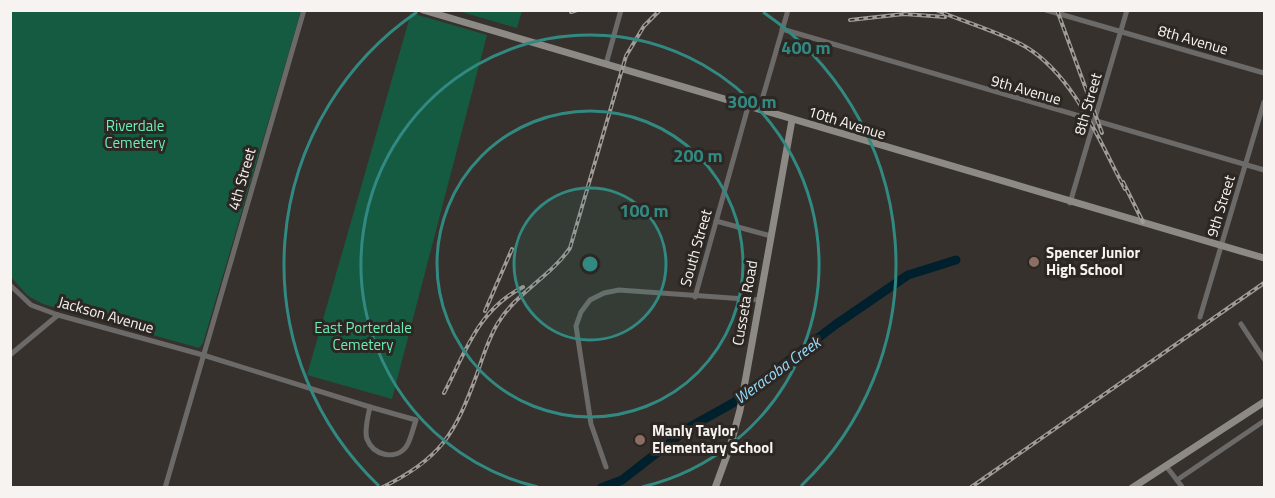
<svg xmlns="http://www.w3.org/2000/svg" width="1275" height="498" viewBox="0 0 1275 498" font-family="'Titillium Web',sans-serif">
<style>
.green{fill:#155b41}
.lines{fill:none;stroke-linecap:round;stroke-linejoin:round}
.river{stroke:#01202e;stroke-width:9}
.street{stroke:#6c6a68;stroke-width:5}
.secondary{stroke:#8d8985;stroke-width:7}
.rail-casing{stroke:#9f9b97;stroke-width:4}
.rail{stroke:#2c2723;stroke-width:1.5;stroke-dasharray:4.5;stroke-linecap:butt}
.ring{fill:none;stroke:#328982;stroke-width:3}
.education-dot{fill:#8d6e63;stroke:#2c2723;stroke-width:2}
.labels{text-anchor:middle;stroke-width:6;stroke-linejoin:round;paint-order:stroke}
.street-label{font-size:15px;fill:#f6f3f0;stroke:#2c2723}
.park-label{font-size:15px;fill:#6ceeb7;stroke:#2c2723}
.poi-label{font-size:15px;font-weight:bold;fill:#f6f3f0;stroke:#2c2723;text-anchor:start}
.water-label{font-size:16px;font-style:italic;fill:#96dcfe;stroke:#2c2723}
.centre{fill:#328982;stroke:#2c2723;stroke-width:3}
.ring-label{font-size:18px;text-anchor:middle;font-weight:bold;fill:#328982;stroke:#2c2723;stroke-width:6;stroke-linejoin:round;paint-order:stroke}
</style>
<rect width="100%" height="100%" fill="#36312c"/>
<g class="green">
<path d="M11,10L301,11L203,343L199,348L43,304L28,296L11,277Z"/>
<path d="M458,11H522L517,28Z"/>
<path d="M411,13L487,35L392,399L307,375Z"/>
</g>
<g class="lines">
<path class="river" d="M601,488L622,480L690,427L733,403L835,325L908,275L956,260"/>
<g class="street">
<path d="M1046,10L1264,73"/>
<path d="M782,29L1264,170"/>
<path d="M606,64L621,10"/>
<path d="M759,110L788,10"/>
<path d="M1070,203L1127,10"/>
<path d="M716,221L771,236"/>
<path d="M10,285L31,305L58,315L203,355L370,407"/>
<path d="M695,297L748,107"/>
<path d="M1200,317L1264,102"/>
<path d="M1241,324L1264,359"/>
<path d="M10,355L58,315"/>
<path d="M370,407L416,420C413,428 411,440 406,447C395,461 373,455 367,439C364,431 368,416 370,407Z"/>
<path d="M1166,466L1183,488"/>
<path d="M606,467L591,424L576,326L581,312L590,300L604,293L619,290L759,300"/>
<path d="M1177,480L1264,421"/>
<path d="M165,488L304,10"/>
</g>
<g class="secondary">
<path d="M423,10L1264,258"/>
<path d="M715,488L730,447L740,410L792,120"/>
<path d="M1132,488L1264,402"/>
</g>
<g class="rail-casing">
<g id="rail">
<path d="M936,10C964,22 1000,32 1026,47C1075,77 1099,141 1125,189"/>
<path d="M1057,10L1102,133"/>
<path d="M571,12L577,10"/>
<path d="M850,20L904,14L945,17"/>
<path d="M1123,182L1143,222"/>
<path d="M485,311L512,249"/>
<path d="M444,393C466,351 478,310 523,287"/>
<path d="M381,488C441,459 455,434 477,374C483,357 488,339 498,323C517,292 550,277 570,248L626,56L644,26L660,10"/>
<path d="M970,488L1264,283"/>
</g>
</g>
<use href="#rail" class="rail"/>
</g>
<circle cx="590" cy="264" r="76" fill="#328982" fill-opacity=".12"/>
<g class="ring">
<circle cx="590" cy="264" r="76"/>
<circle cx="590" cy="264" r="153"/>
<path d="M538 487A229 229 0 1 1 642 487"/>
<path d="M379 486A306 306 0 0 1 417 12M763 12A306 306 0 0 1 801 486"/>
</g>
<g class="education-dot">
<circle cx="1034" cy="262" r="6"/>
<circle cx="640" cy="440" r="6"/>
</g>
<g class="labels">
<g class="street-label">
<text transform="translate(1193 40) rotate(16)" y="5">8th Avenue</text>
<text transform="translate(1026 90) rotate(16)" y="5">9th Avenue</text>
<text transform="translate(1088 104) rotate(-74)" y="5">8th Street</text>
<text transform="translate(847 123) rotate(17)" y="5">10th Avenue</text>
<text transform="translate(242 179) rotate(-74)" y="5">4th Street</text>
<text transform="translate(1221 206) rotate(-73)" y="5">9th Street</text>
<text transform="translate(696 248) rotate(-74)" y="5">South Street</text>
<text transform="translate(745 303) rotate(-80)" y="5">Cusseta Road</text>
<text transform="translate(106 315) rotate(16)" y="5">Jackson Avenue</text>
</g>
<g class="park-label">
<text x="135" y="131">Riverdale<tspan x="135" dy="17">Cemetery</tspan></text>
<text x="363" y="333">East Porterdale<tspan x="363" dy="17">Cemetery</tspan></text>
</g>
<g class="poi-label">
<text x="1046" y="258">Spencer Junior<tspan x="1046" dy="17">High School</tspan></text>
<text x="652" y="436">Manly Taylor<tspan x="652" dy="17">Elementary School</tspan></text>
</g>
<g class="water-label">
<text transform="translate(777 370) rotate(-36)" y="6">Weracoba Creek</text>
</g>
</g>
<circle cx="590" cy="264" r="9" class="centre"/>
<g class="ring-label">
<text x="806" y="54">400 m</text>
<text x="752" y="108">300 m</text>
<text x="698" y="162">200 m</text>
<text x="644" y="217">100 m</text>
</g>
<rect width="1275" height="498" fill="none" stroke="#f6f3f0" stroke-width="24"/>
</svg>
